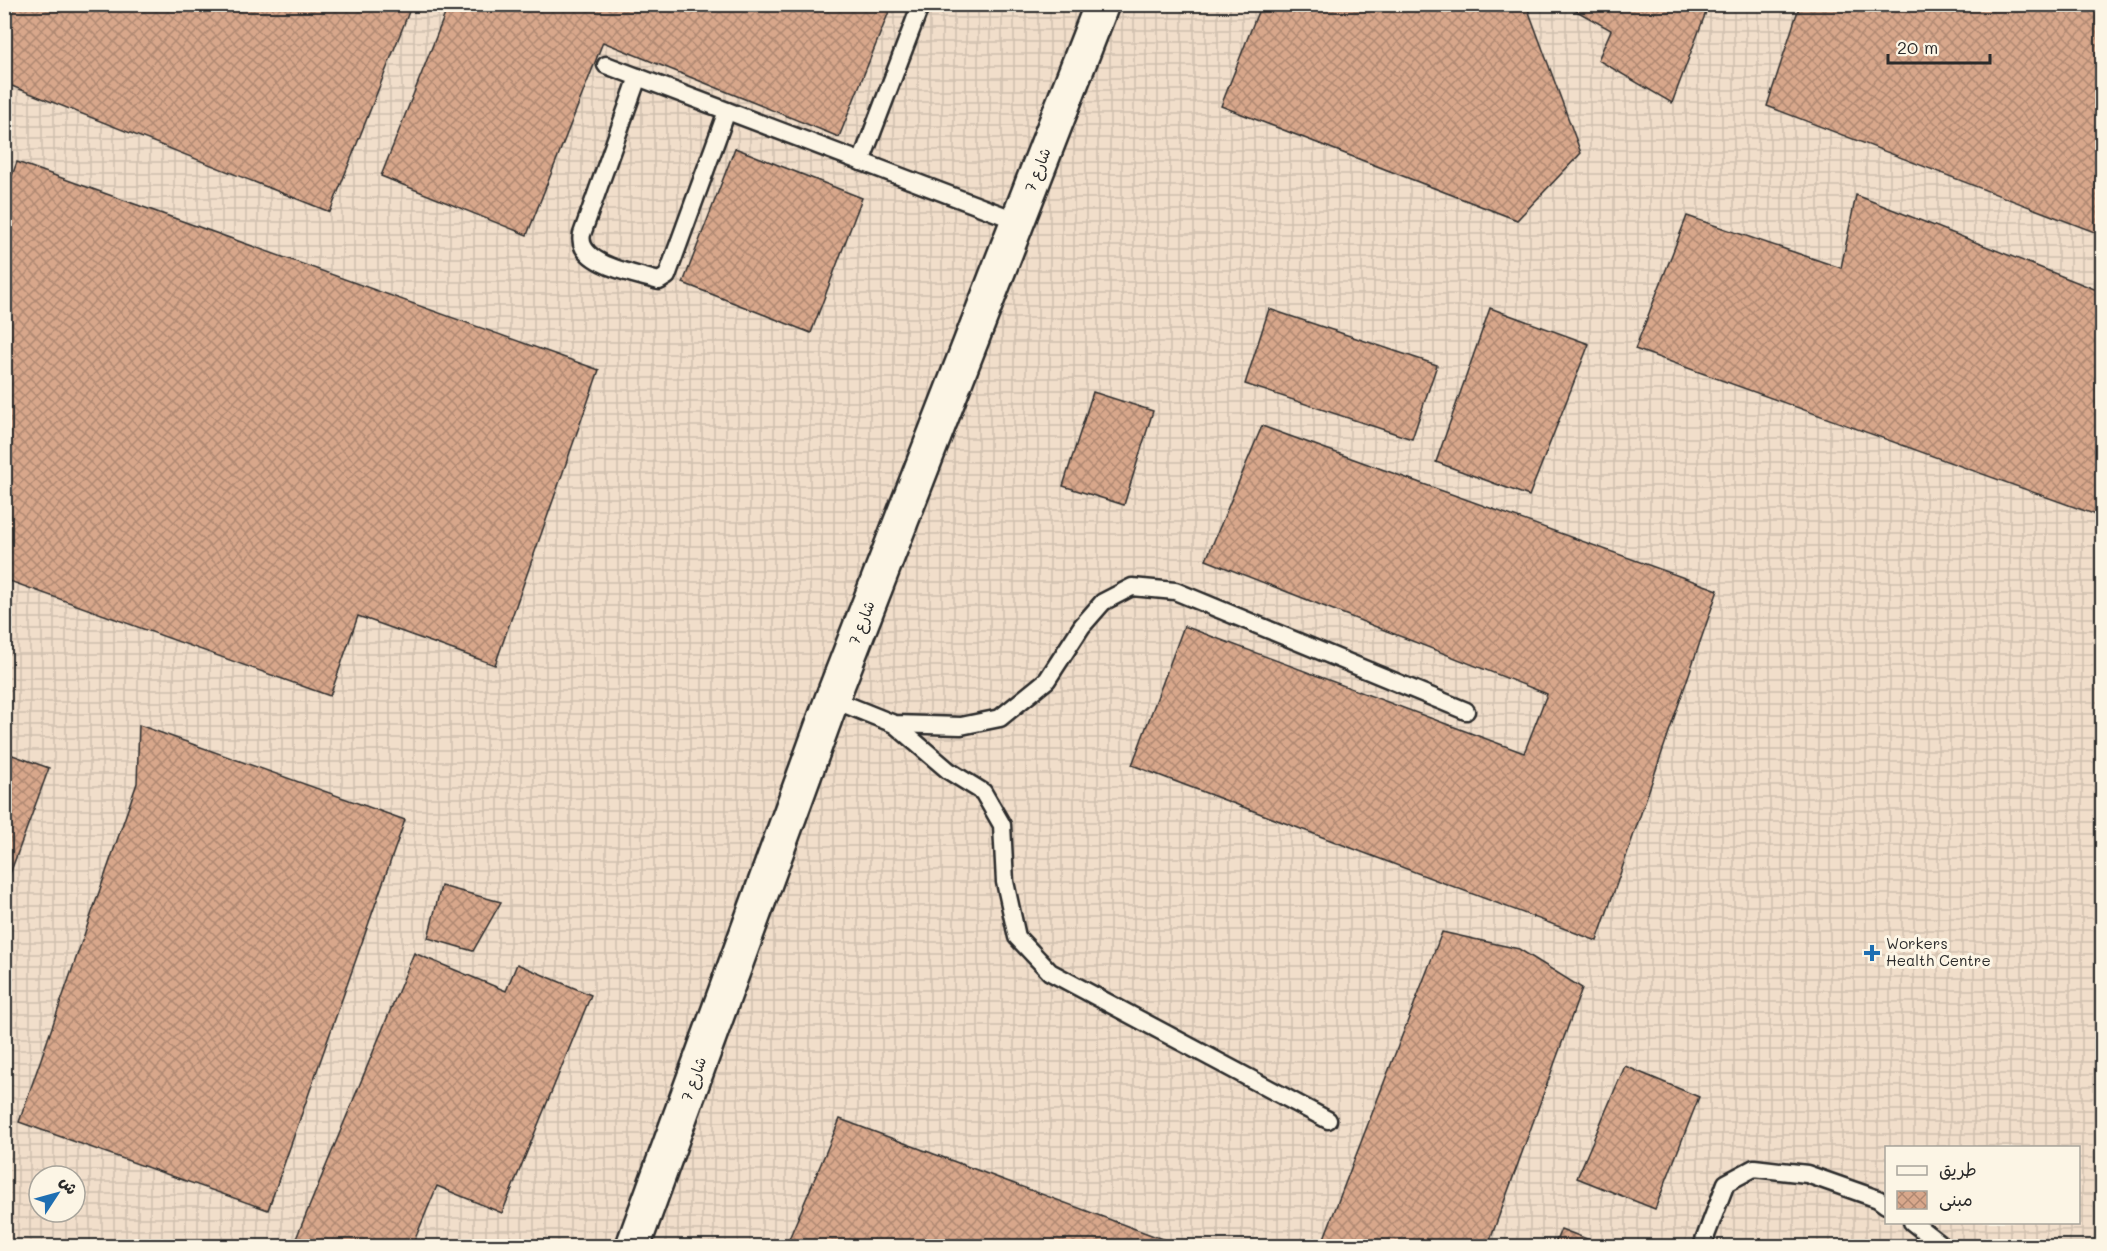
<svg xmlns="http://www.w3.org/2000/svg" width="2107" height="1251" viewBox="0 0 2107 1251" font-family="Mali,'Playpen Sans Arabic',sans-serif">
<style>
.industrial{fill:url(#industrial-grid);fill-rule:evenodd}
.building{fill:url(#building-cross-hatch);stroke:#2b2b2b;stroke-width:1.5}
.lines{fill:none;stroke-linecap:round;stroke-linejoin:round}
.lane-casing{stroke:#2b2b2b;stroke-width:21}
.street-casing{stroke:#2b2b2b;stroke-width:38}
.lane{stroke:#fcf5e5;stroke-width:16}
.street{stroke:#fcf5e5;stroke-width:33}
.poi-dot{fill:#1f6fb2;stroke:#fcf5e5;stroke-width:2}
.labels{text-anchor:middle;stroke-width:6;stroke-linejoin:round;paint-order:stroke}
.street-label{font-size:15px;fill:#2b2b2b;stroke:#fcf5e5}
.poi-label{font-size:15px;fill:#2b2b2b;stroke:#fcf5e5;text-anchor:start}
</style>
<defs>
<pattern id="industrial-grid" width="8" height="8" patternUnits="userSpaceOnUse" patternTransform="scale(1.5)"><rect width="8" height="8" fill="#f1deca"/><path d="M0 4h8M4 0v8" fill="none" stroke="#cfbfae"/></pattern>
<pattern id="building-cross-hatch" width="8" height="8" patternUnits="userSpaceOnUse" patternTransform="scale(1.5)"><rect width="8" height="8" fill="#d8a78b"/><path d="M0 0l8 8M0 8l8-8" fill="none" stroke="#af8872"/></pattern>
</defs>
<rect width="100%" height="100%" fill="#fcf5e5"/>
<filter id="ink" filterUnits="userSpaceOnUse"><feTurbulence type="fractalNoise" baseFrequency=".0167" numOctaves="2"/><feDisplacementMap in="SourceGraphic" scale="12" xChannelSelector="R" yChannelSelector="G"/><feConvolveMatrix kernelMatrix="1 2 1 2 8 2 1 2 1" color-interpolation-filters="sRGB"/></filter>
<g filter="url(#ink)">
<path class="industrial" d="M5,5H2102V1246H5ZM1886,1148H2078V1222H1886ZM39,1176H75V1212H39Z"/>
<g class="building">
<path d="M4,4H412L330,212L4,83Z"/>
<path d="M449,4H892L839,137L603,42L527,235L381,176Z"/>
<path d="M1261,4H1526L1581,153L1517,220L1221,106Z"/>
<path d="M1564,4H1709L1672,103L1598,60L1611,30Z"/>
<path d="M1800,4H2102V235L1767,106Z"/>
<path d="M735,148L862,198L811,333L683,283Z"/>
<path d="M17,162L599,370L495,665L358,616L330,696L4,579V197Z"/>
<path d="M1856,195L2102,292V517L1635,349L1687,216L1841,268Z"/>
<path d="M1490,308L1589,344L1529,496L1436,462Z"/>
<path d="M1269,309L1437,365L1412,439L1245,384Z"/>
<path d="M1093,392L1153,411L1124,505L1063,486Z"/>
<path d="M1262,426L1718,590L1597,941L1132,765L1184,626L1524,753L1547,694L1206,560Z"/>
<path d="M139,725L405,820L268,1210L19,1122L137,783Z"/>
<path d="M4,752L49,768L4,890Z"/>
<path d="M441,886L501,902L473,951L428,938Z"/>
<path d="M1442,932L1519,949L1582,988L1488,1246H1321Z"/>
<path d="M414,953L506,991L517,964L591,995L502,1213L437,1186L412,1246H293Z"/>
<path d="M1625,1066L1699,1097L1655,1209L1577,1178Z"/>
<path d="M840,1119L1181,1246H786Z"/>
<path d="M1561,1229L1605,1246H1554Z"/>
</g>
<g class="lines">
<g class="lane-casing">
<g id="lane">
<path d="M606,65L1018,221"/>
<path d="M638,77L582,234C575,264 636,274 659,281L667,276L727,111"/>
<path d="M861,162L921,4"/>
<path d="M832,699L894,724L961,726L1000,718L1047,680L1082,626L1103,602L1132,587L1175,591L1466,711"/>
<path d="M894,724L949,771L983,792L1002,825L1005,882L1017,937L1050,972L1328,1120"/>
<path d="M1912,1222L1943,1246"/>
<path d="M1702,1246L1726,1183L1754,1168L1807,1174L1878,1199L1886,1205"/>
</g>
</g>
<g class="street-casing">
<path id="street" d="M633,1246L832,699L1102,4"/>
</g>
<use href="#lane" class="lane"/>
<use href="#street" class="street"/>
</g>
</g>
<path class="poi-dot" d="M1869 944h6v6h6v6h-6v6h-6v-6h-6v-6h6z"/>
<g class="labels">
<g class="street-label">
<text transform="translate(1038 170) rotate(-69)" y="5">شارع 7</text>
<text transform="translate(862 623) rotate(-69)" y="5">شارع 7</text>
<text transform="translate(694 1079) rotate(-70)" y="5">شارع 7</text>
</g>
<g class="poi-label">
<text x="1886" y="949">Workers<tspan x="1886" dy="17">Health Centre</tspan></text>
</g>
</g>
<rect width="2107" height="1251" fill="none" stroke="#fcf5e5" stroke-width="24"/>
<rect x="12" y="12" width="2083" height="1227" fill="none" stroke="#2b2b2b" stroke-width="2" filter="url(#ink)"/>
<rect x="1885" y="1146" width="195" height="78" fill="#fcf5e5" stroke="#a8a49b" stroke-width="1.5"/>
<rect x="1897" y="1166" width="30" height="9" fill="#fcf5e5" stroke="#a8a49b" stroke-width="1.5"/>
<text x="1939" y="1176" font-size="18" fill="#2b2b2b">طريق</text>
<rect x="1897" y="1191" width="30" height="18" fill="url(#building-cross-hatch)" stroke="#a8a49b" stroke-width="1.5"/>
<text x="1939" y="1206" font-size="18" fill="#2b2b2b">مبنى</text>
<g transform="translate(57 1194) rotate(54)"><circle r="28" fill="#fcf5e5" stroke="#a8a49b" stroke-width="1.5"/>
<path d="M0-4.5L10 22L0 15L-10 22Z" fill="#1f6fb2"/>
<text y="-9" font-size="16" font-weight="bold" text-anchor="middle" fill="#2b2b2b">ش</text>
</g>
<path d="M1888 54v9h102v-9" fill="none" stroke="#2b2b2b" stroke-width="3"/>
<text x="1897" y="54" font-size="18" fill="#2b2b2b" stroke="#fcf5e5" stroke-width="4.5" paint-order="stroke">20 m</text>
</svg>
